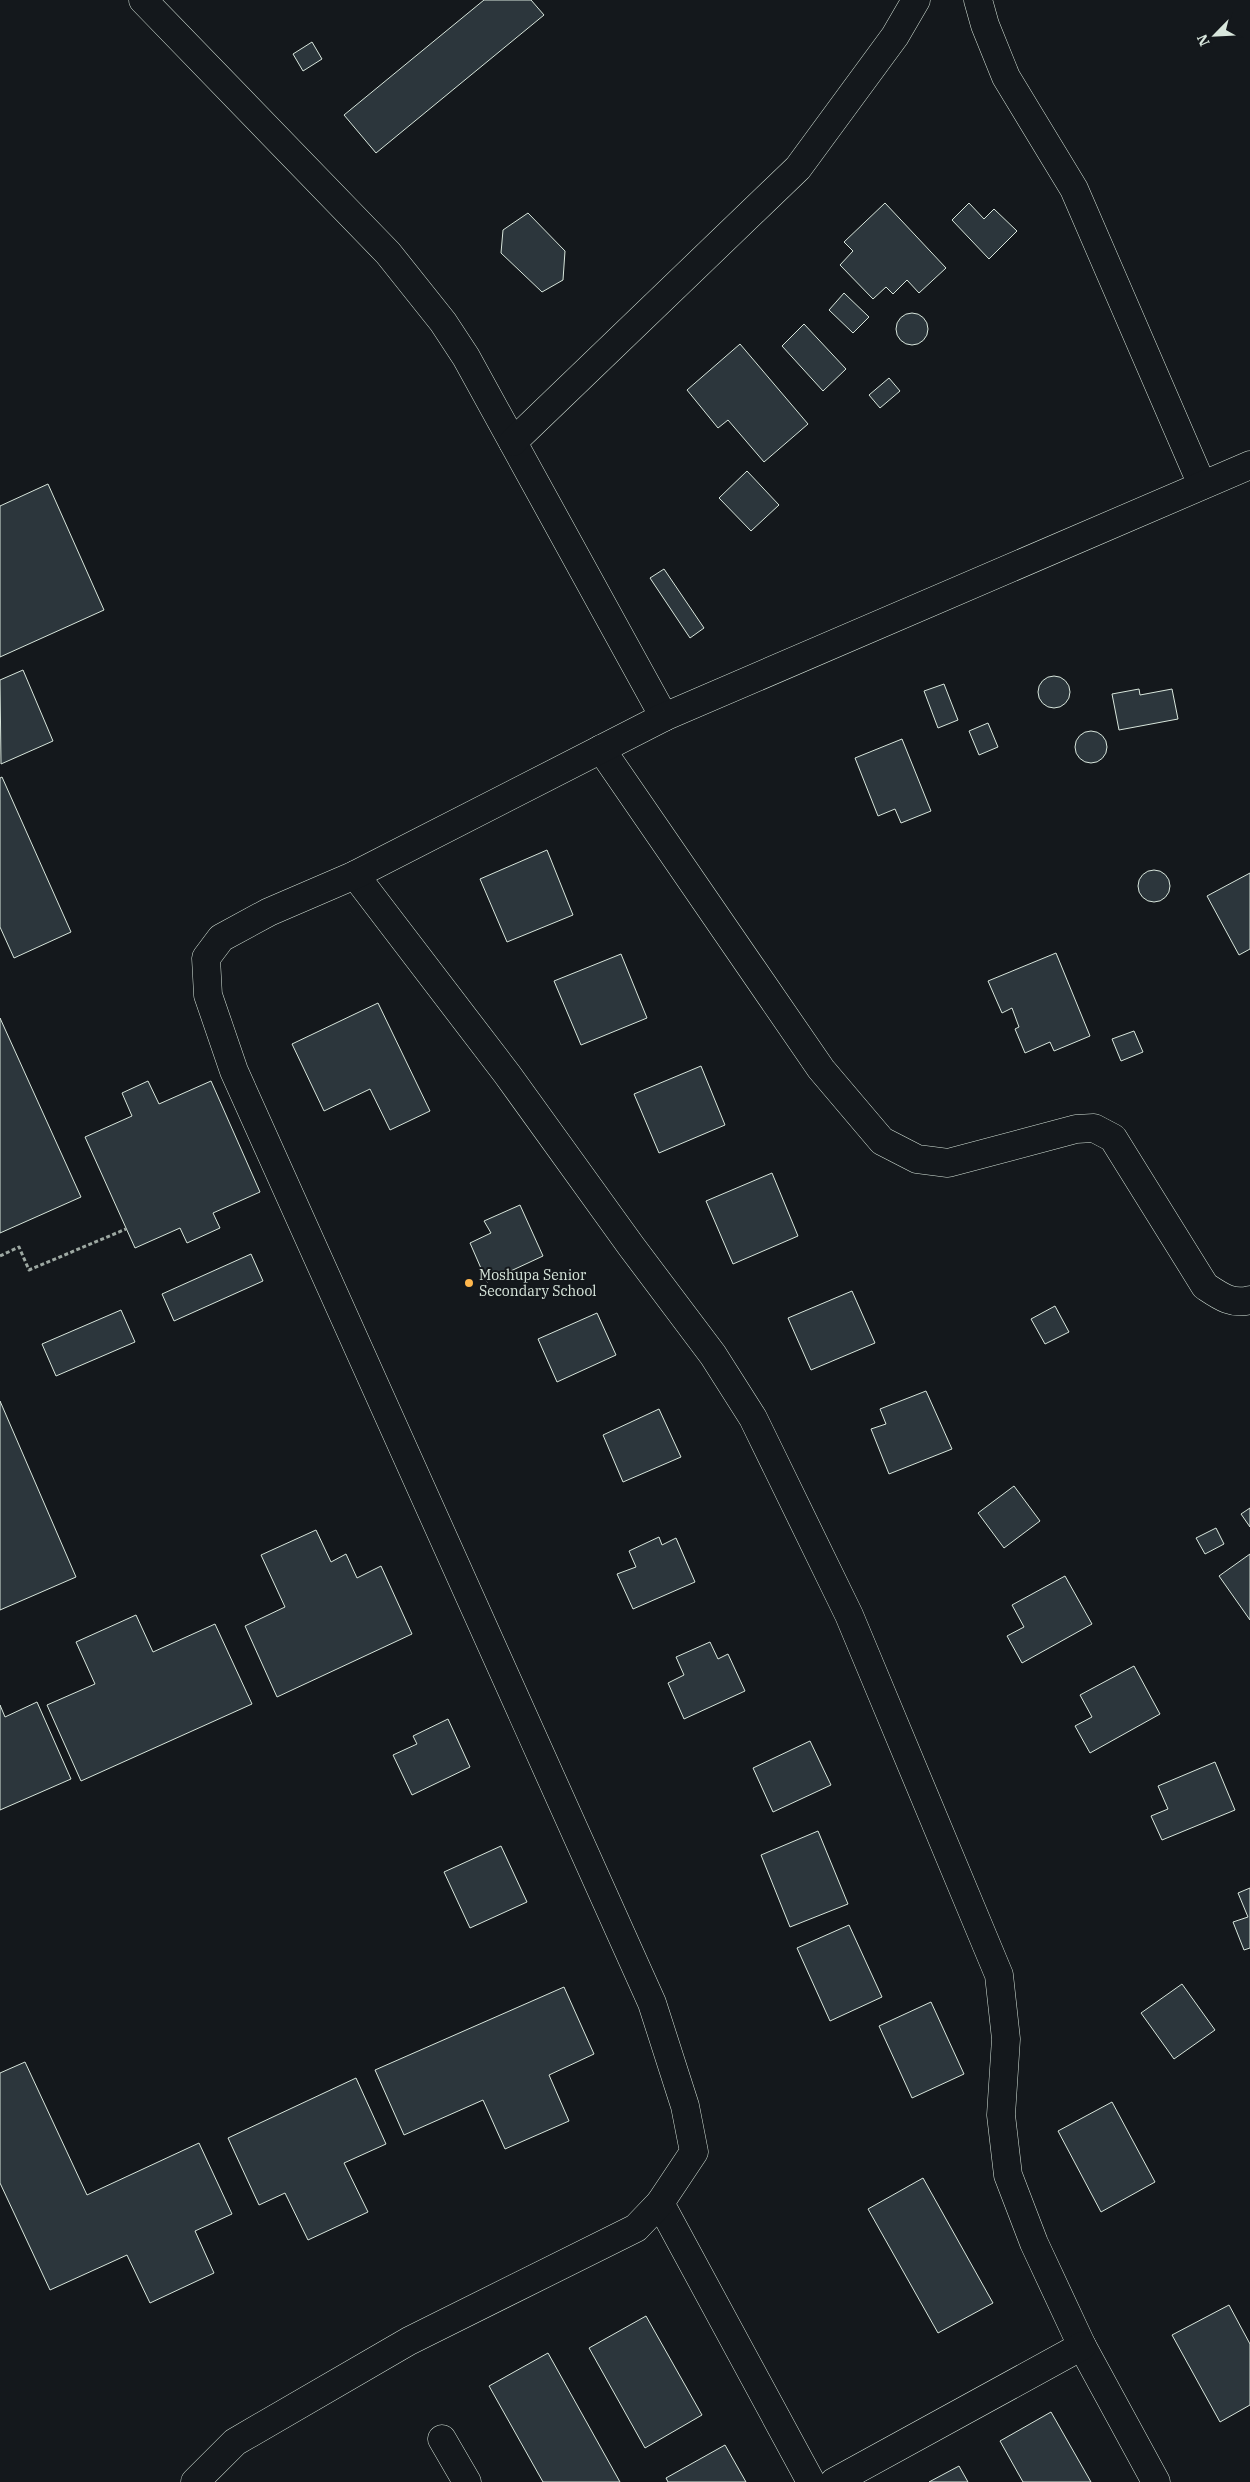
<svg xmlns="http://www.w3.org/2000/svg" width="1250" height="2482" viewBox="0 0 1250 2482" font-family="'IBM Plex Serif',serif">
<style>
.building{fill:#2c363c;stroke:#d8e6dc}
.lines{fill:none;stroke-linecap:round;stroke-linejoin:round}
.minor-casing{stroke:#d8e6dc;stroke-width:29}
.path{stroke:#9da8a2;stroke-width:3;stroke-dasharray:4 2.5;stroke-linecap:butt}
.minor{stroke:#14181c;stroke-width:28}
.poi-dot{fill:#ffb74d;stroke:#14181c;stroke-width:2}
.labels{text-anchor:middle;stroke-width:4;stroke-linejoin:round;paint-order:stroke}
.poi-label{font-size:14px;fill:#d8e6dc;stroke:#14181c;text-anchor:start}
</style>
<rect width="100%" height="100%" fill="#14181c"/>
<g class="building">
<path d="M484,0H531L544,15L376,153L344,115Z"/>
<path d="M312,42L322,59L303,71L293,54Z"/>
<path d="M885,203L946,268L919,293L907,280L893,294L886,287L873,299L840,265L853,251L844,242Z"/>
<path d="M969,203L984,219L994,209L1017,231L989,259L952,220Z"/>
<path d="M528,213L565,251L563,280L542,292L501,253L503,230Z"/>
<path d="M844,293L869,317L853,333L829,310Z"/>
<circle cx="912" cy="329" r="16"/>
<path d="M804,324L846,369L823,391L782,346Z"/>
<path d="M740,344L808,424L764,462L728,420L718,428L687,390Z"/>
<path d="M889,378L900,391L880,408L869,395Z"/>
<path d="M747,471L779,505L751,531L719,498Z"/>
<path d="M48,484L104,610L0,657V506Z"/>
<path d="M664,569L704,628L690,638L650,578Z"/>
<path d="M23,670L53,741L1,764L0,680Z"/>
<circle cx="1054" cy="692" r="16"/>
<path d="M944,684L958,720L938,728L924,691Z"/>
<path d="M1139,689L1140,695L1172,689L1178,719L1119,730L1112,694Z"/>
<path d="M988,723L998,747L979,755L969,731Z"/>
<circle cx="1091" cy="747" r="16"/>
<path d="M902,739L931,811L901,823L895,809L878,816L855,758Z"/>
<path d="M2,777L71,932L14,958L0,927V778Z"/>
<path d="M547,850L573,915L507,942L480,879Z"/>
<circle cx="1154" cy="886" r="16"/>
<path d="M1250,873V949L1239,955L1207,896Z"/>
<path d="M1056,953L1090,1036L1054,1051L1050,1042L1025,1053L1015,1029L1019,1027L1012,1008L1002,1013L988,981Z"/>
<path d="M621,954L647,1018L581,1045L554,981Z"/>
<path d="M378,1003L430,1111L390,1130L370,1089L324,1111L292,1044Z"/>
<path d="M0,1018L81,1197L0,1233Z"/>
<path d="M1134,1031L1143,1052L1121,1061L1112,1039Z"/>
<path d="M701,1066L725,1125L659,1153L634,1094Z"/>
<path d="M148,1081L159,1104L211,1081L260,1192L213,1213L220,1228L187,1243L180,1228L135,1248L85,1137L132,1116L122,1093Z"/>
<path d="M772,1173L798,1236L733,1264L706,1201Z"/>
<path d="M520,1205L543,1256L487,1282L470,1243L491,1233L484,1221Z"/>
<path d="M251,1254L263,1281L174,1321L162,1294Z"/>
<path d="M852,1291L875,1343L811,1370L788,1318Z"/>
<path d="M1055,1306L1069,1332L1045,1344L1031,1319Z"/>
<path d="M121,1310L135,1342L56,1376L42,1344Z"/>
<path d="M597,1313L616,1355L557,1382L538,1339Z"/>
<path d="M926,1391L952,1449L889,1474L871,1429L886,1424L880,1409Z"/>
<path d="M0,1401L76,1577L0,1610Z"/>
<path d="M659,1409L681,1457L623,1482L603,1435Z"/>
<path d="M1014,1486L1040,1521L1004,1548L978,1513Z"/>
<path d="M1250,1508V1527L1241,1514Z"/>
<path d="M1216,1528L1224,1544L1205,1554L1196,1538Z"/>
<path d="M316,1530L331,1562L346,1554L357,1578L381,1566L412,1634L277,1697L245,1626L285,1607L261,1555Z"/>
<path d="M659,1537L662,1545L676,1538L695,1582L633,1609L617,1574L636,1567L629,1551Z"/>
<path d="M1250,1554V1620L1219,1576Z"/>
<path d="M1065,1576L1092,1624L1022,1663L1007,1636L1024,1627L1012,1605Z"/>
<path d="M136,1615L153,1652L215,1624L252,1704L81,1781L47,1705L95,1684L76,1642Z"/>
<path d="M710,1642L718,1659L728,1654L745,1691L684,1719L668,1683L684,1675L676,1657Z"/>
<path d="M1134,1666L1160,1714L1090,1753L1075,1726L1092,1717L1080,1695Z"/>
<path d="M37,1702L71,1779L0,1810V1705L5,1717Z"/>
<path d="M448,1719L470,1767L412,1795L393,1755L417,1744L413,1736Z"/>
<path d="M810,1741L831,1785L773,1812L753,1768Z"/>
<path d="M1215,1762L1235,1810L1162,1840L1151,1816L1168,1809L1158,1786Z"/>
<path d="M818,1831L848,1904L790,1927L761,1855Z"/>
<path d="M501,1846L527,1902L470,1928L444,1872Z"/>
<path d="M1250,1888V1948L1244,1950L1233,1922L1248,1917L1238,1893Z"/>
<path d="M849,1925L882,1997L830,2021L797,1948Z"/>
<path d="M1182,1984L1215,2030L1174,2059L1141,2013Z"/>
<path d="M564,1987L594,2054L549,2075L569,2121L505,2149L483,2100L404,2135L375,2070Z"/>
<path d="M931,2002L964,2074L912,2098L879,2026Z"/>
<path d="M25,2062L87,2195L199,2143L232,2214L195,2231L214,2273L150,2303L127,2255L50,2290L0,2183V2073Z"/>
<path d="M356,2078L386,2144L344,2163L368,2212L308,2240L285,2193L259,2205L228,2138Z"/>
<path d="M1112,2102L1155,2182L1101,2212L1058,2131Z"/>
<path d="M923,2178L993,2303L938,2333L868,2209Z"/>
<path d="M1229,2305L1250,2344V2405L1220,2422L1172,2335Z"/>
<path d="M646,2316L702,2415L645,2448L589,2348Z"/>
<path d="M548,2353L620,2482H543L489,2386Z"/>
<path d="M1051,2412L1091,2482H1023L1000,2441Z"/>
<path d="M725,2445L746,2482H668L666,2478Z"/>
<path d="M959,2466L968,2482H929Z"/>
</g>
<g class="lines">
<g class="minor-casing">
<g id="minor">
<path d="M143,0L388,253L443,322L466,357L664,717"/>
<path d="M978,0L985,25L1006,77L1074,189L1202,485"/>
<path d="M513,442L798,168L895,36L916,0"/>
<path d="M601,749L821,1069L882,1141L917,1159L948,1163L1076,1129L1094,1128L1113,1138L1205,1286C1220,1296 1232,1305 1250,1300"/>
<path d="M355,875L507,1074L631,1246L713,1355L753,1418L849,1615L999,1975L1006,2039L1001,2115L1008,2175L1034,2243L1082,2346L1156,2482"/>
<path d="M660,2203L811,2482"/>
<path d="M442,2439L467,2482"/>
<path d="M195,2482L235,2442L409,2341L636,2228L660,2203L694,2152L685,2106L652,2003L234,1071L208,995L206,958L221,938L269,912L355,875L664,717L1250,465"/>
<path d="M834,2482L1082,2346"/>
</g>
</g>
<path class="path" d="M0,1256L19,1247L29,1270L126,1229"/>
<use href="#minor" class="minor"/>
</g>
<circle class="poi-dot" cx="469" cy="1283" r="5"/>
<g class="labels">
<g class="poi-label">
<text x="479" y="1280">Moshupa Senior<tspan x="479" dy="16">Secondary School</tspan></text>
</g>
</g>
<g transform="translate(1215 35) rotate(246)" stroke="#14181c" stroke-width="4" paint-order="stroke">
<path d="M0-4L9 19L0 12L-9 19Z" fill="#d8e6dc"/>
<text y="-8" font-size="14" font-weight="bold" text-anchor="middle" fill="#d8e6dc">N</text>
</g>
</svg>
